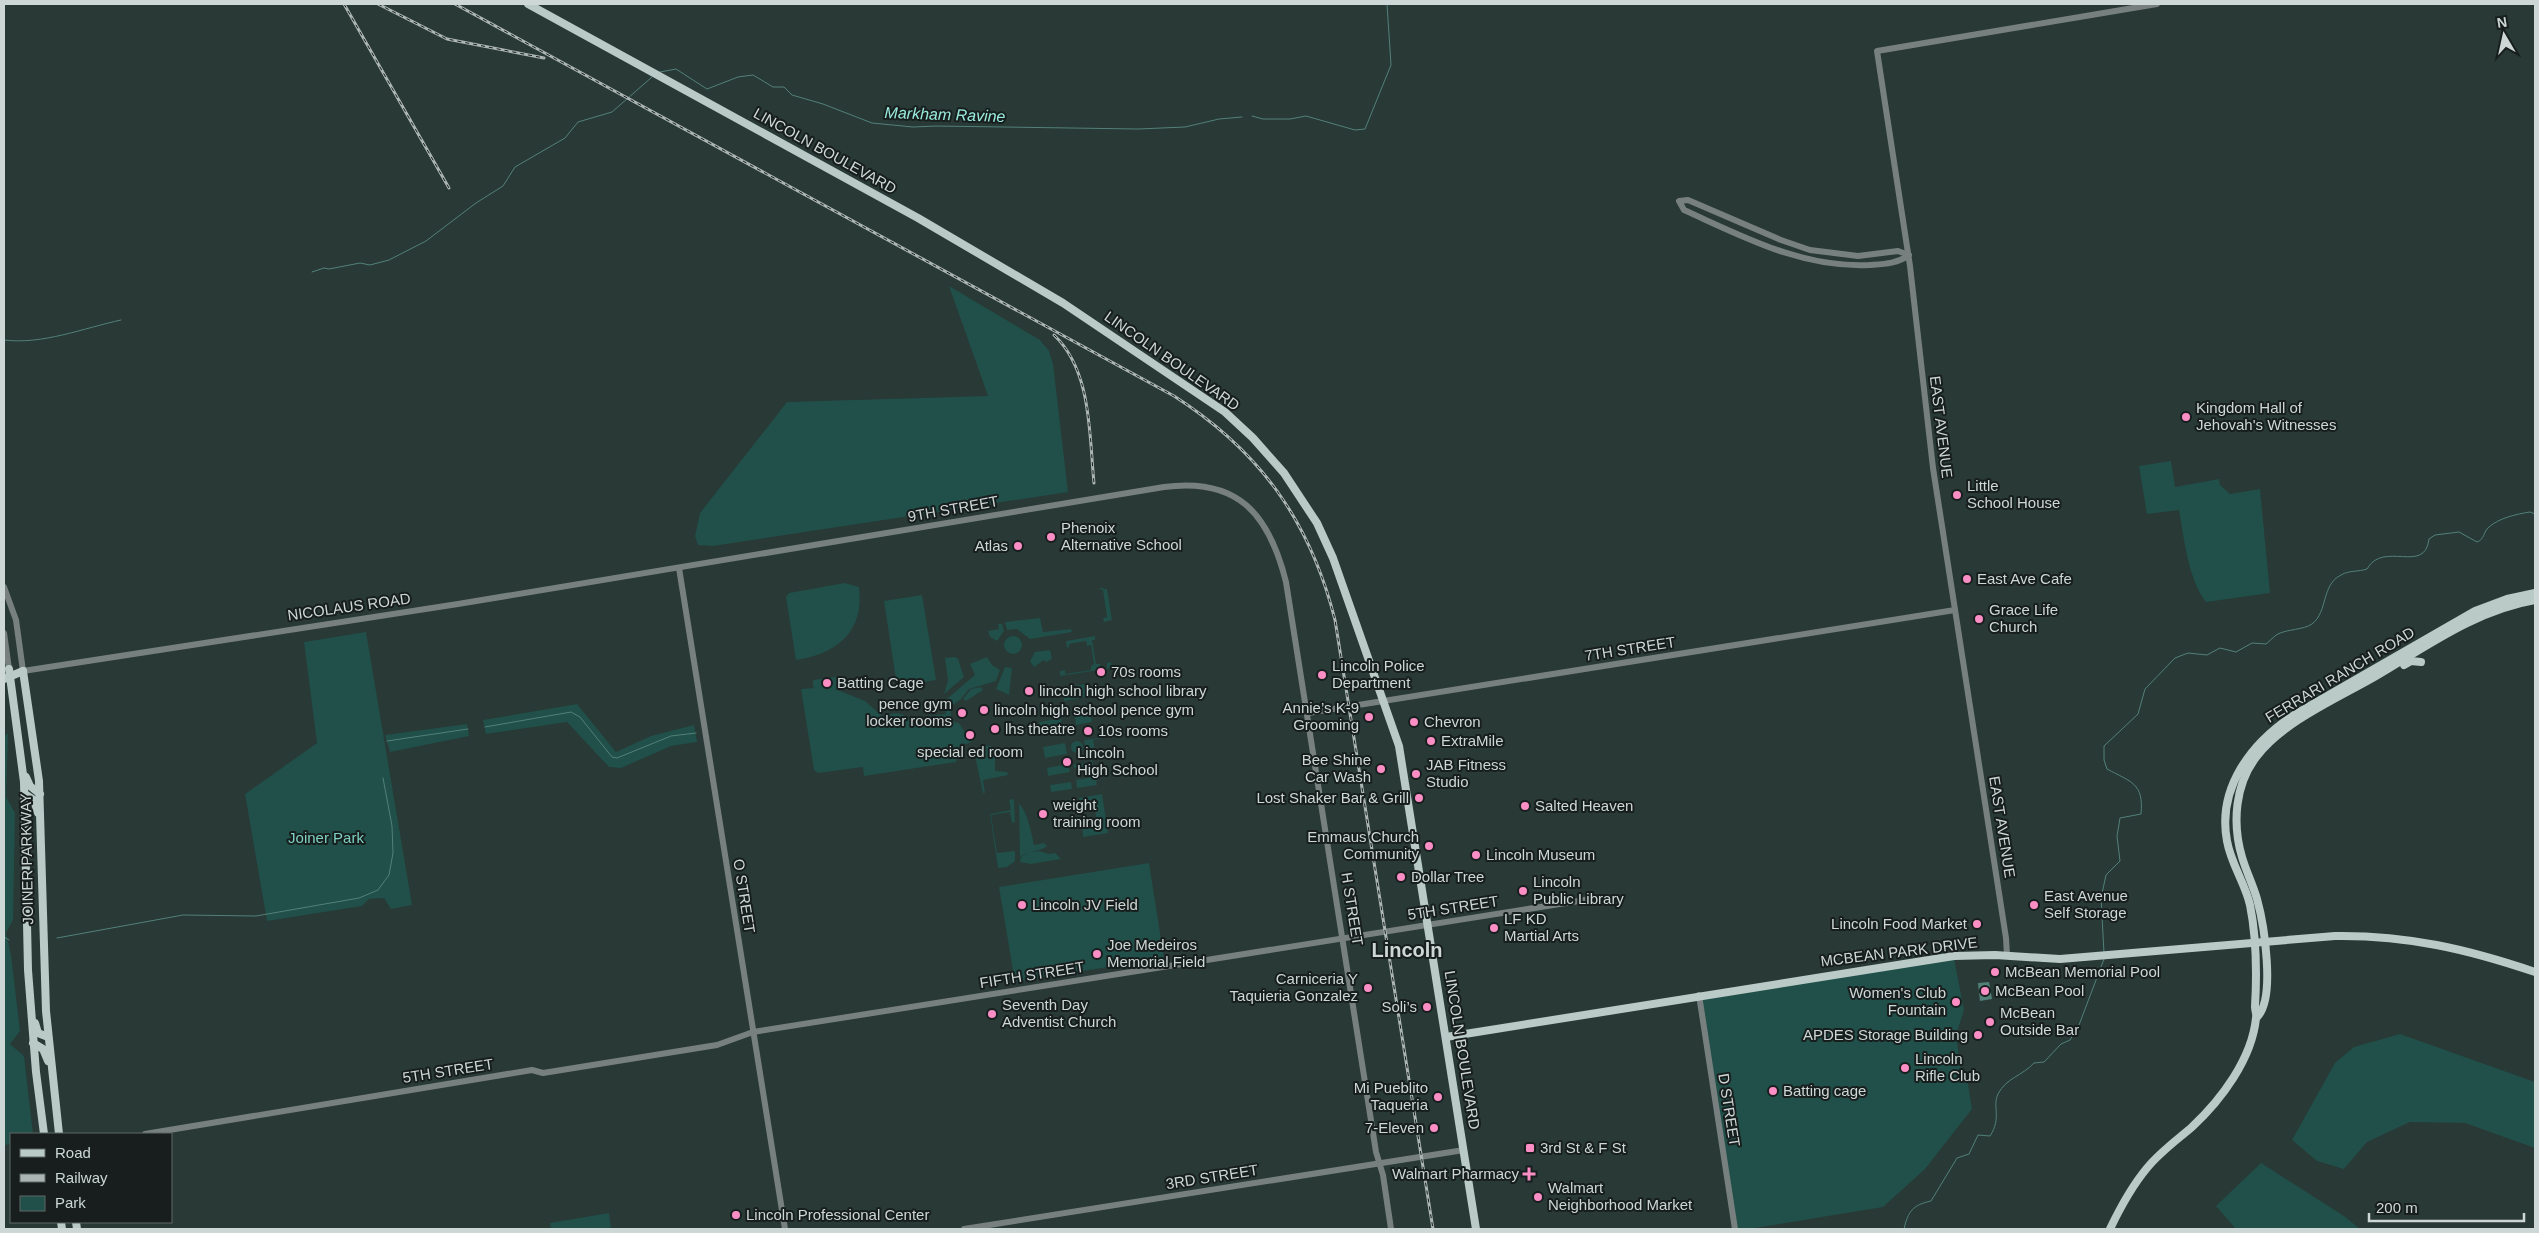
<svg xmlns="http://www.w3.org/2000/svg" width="2539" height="1233" viewBox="0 0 2539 1233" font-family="Helvetica,sans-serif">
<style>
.green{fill:#214f49}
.water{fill:#528179}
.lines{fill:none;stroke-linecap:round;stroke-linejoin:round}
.stream{stroke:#528179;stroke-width:1}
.minor{stroke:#77807e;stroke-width:6}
.major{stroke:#b9cac7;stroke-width:8}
.rail-casing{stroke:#abb6b4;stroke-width:3}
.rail{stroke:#171e1d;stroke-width:1;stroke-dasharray:4;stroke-linecap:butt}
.poi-dot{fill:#fb8fc5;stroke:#171e1d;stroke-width:2}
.labels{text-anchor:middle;stroke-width:4;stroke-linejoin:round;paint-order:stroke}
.street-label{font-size:15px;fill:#cdd7d5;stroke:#171e1d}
.poi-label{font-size:15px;fill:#cdd7d5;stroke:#171e1d;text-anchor:start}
.park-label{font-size:15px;fill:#7ed0c3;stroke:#171e1d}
.water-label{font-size:16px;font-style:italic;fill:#99ebdd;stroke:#171e1d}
.district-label{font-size:20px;font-weight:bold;fill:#cdd7d5;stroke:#171e1d}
</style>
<rect width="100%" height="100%" fill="#283936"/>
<g class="green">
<path d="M949,286L1040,340L1049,351L1053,364L1068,492L713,546L698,545L695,536L700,513L787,402L988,396Z"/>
<path d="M2171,461L2175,487L2219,479L2220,485L2230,494L2260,489L2270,593L2206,602C2188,579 2184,538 2179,510L2147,514L2139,466Z"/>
<path d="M845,583L859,587C865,632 836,654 796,660L786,597L789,593Z"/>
<path d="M1103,587V589H1107L1112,620L1104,622L1103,618L1107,617L1103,590L1099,589Z"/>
<path d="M922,595L936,680L897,686L884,601Z"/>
<path d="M1040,618L1043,632L1071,629L1072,632L1030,639L1017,629L1007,630L1005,622Z"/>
<path d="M998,624H1002L1004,631L997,641L990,637L988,631L999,629Z"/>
<path d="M366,632L412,905L391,909L384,898L369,899L362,906L267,921L245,794L317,743L304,642Z"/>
<circle cx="1013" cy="645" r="9"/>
<path d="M1095,636V640H1092L1096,664H1100L1101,669L1107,668V663L1111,662L1112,668L1060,676V671L1065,670V674L1091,670V666L1094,664L1091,645L1087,646L1086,641L1069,644V647L1067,648L1066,641Z"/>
<path d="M1050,650L1052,659L1046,662L1044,660L1034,667L1030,661L1035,652Z"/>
<path d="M955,657L958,659L964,677L944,694L948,680L945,658Z"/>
<path d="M987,657L992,665L1000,670L996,681L969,689L960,700L951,706V716L954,722L959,723L971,742L967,744L961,743L956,762L864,776L863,767L818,773L814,770L801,689L815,688L813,687V680L842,676V689H835L865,701L882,716L896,713L904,715V719L916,718L921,727L933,724L932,718L928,716L946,714L945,710H934L975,675L970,664Z"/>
<path d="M1005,667L1012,668L1009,695L996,689Z"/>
<path d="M1088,684L1091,696L1064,701L1062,687Z"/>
<path d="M981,687L983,690L966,701L963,699L971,689Z"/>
<path d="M577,704L616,752L651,736L694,725L697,742L671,746L621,768L609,767L567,722L486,734L483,720Z"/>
<path d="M1091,713L1092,722L1076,725L1075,716Z"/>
<path d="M1061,718L1062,727L1040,731L1039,722Z"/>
<path d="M467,724L469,736L390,752L385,735Z"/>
<path d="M8,734L6,797L15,813L13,920L6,933L11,955L20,1031L10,1044L24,1056L33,1134H11V1144L4,1145V735Z"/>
<path d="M1107,737L1093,740L1096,755H1092L1091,759L1092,760L1095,777H1099V780L1096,781L1097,785L1077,788L1076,780L1093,777L1091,766L1074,768V764L1092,763L1086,754L1084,740Z"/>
<circle cx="1077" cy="747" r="6"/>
<path d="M1065,743L1067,754L1045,758L1043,747Z"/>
<path d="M983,746H991L995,751V771L1007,772L1008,775L983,780L985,793H983L975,756Z"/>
<path d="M1068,764L1070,772L1048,776L1047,768Z"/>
<path d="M1071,782L1072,789L1051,792L1050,785Z"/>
<path d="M1102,794L1108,833L1083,837L1082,824L1097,821L1094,805H1080L1079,798Z"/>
<path d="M1014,799L1015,822L1012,823L1010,812L991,815L997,853L1015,851V861L1007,867L998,868L990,814L1011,810L1009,800Z"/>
<path d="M1074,799L1075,807L1055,810L1054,802Z"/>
<path d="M1019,804C1026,808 1032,835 1034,845L1044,843L1047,846C1040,852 1029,850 1020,857Z"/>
<path d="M1039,851L1049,854L1055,853L1061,859L1031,864L1020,862L1021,857L1029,852Z"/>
<path d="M1149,863L1164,958L1015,982L999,887Z"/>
<path d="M1954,958L1964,1010L1956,1035L1962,1077L1968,1084L1972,1109L1925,1169L1883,1207L1749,1229H1737L1701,998Z"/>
<path d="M2400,1034L2535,1082V1148L2465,1123L2410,1122L2367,1142L2344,1169L2317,1161L2292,1140L2335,1063L2354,1047Z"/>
<path d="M2261,1163L2344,1216L2360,1229H2236L2216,1206Z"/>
<path d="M609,1213L611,1229H551L550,1223Z"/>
</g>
<path class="water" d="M1989,982L1992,999L1980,1001L1978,983Z"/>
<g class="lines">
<g class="stream">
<path d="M660,72L676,69L707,89L738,77L753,75L773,87H784L792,95L823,104L872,123L913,127L936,126L1138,129L1185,127L1219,119L1242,117"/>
<path d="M1252,116L1263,119H1290L1306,116L1355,130L1365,129L1391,65L1387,4"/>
<path d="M312,272L324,268L329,269L360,263L370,265L389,260L426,241L476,203L503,186L515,167L565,138L578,122L612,112L652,77"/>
<path d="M4,340C42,345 84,328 121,320"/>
<path d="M485,727L571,712L580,717L612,757L617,758L671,736L696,733"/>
<path d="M387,741L468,729"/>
<path d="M4,937L9,940"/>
<path d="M57,938L183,915L256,916L359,898L378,890L389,875L393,853L392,826L383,778"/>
<path d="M2104,953L2101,898L2106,875L2120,861L2117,836L2120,818L2141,814C2144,783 2131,782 2107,769L2104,760V746L2138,714L2145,689L2175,658L2188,653L2207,655L2220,648L2236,652L2252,643L2266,644C2270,641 2274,636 2278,634C2288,629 2303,630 2312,624C2328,612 2321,585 2341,575C2350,570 2358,572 2367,569C2383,540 2425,575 2429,539L2435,535L2459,532L2477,542C2485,539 2483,532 2489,527C2499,518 2517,514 2530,512L2535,514"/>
<path d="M1904,1229C1908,1211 1913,1205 1931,1201L1957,1158L1969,1154L1978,1135L1990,1136C2002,1118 1992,1106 1998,1094C2006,1078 2022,1076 2034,1063L2044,1062L2061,1044L2070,1040L2079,1025L2104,959"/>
</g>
<g class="minor">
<path d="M1688,200L1781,240L1810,250L1858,256L1898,251L1909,255C1897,264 1883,264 1869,265C1801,268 1744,237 1684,210L1679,201Z"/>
<path d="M679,568L785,1229"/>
<path d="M4,587L16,620L23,671L458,604L1164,487C1238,477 1269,514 1286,582L1376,1152L1383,1175L1391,1229"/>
<path d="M4,633L9,669"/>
<path d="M1308,713L1955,610"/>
<path d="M2007,955L2006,938L1933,468L1910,266L1877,51L2157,4"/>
<path d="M1699,995L1735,1229"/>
<path d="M145,1134L532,1070L543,1073L717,1045L753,1032L1597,898"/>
<path d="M964,1229L1464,1150"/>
</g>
<g class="major">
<path d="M528,4L918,218L1063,303L1225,412L1253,438L1284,473L1317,523L1333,558L1399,746L1476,1229"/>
<path d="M2404,665L2411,661L2421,662"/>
<path d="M9,669L24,782L28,970L36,1072L44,1134"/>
<path d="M23,671L39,781L46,1011L59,1134"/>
<path d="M4,679L23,671"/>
<path d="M26,777L30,786L40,794"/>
<path d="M25,794L34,800L38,813"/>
<path d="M2257,1017C2276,999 2264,924 2257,899C2253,885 2246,871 2242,857C2232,823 2235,784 2257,756C2284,721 2338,698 2376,676C2427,646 2476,610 2535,600"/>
<path d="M35,1023L38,1033L48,1037"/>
<path d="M1446,1037L1954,956L1995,955L2060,959L2335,936C2407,935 2467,949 2535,972"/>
<path d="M33,1043L43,1049L48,1061"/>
<path d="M61,1222L62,1229"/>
<path d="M76,1222L77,1229"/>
<path d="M2110,1229C2120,1208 2132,1186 2147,1168C2160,1152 2177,1140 2192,1127C2221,1100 2252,1059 2256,1018C2257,1014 2255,1011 2255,1007C2257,972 2257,940 2250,905C2245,883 2231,864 2227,841C2217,788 2251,743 2294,715L2475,611L2507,599L2535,593"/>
</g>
<g class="rail-casing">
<g id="rail">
<path d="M344,4L449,188"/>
<path d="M378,4L447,39L544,58"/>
<path d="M455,4L1174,396C1260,451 1310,521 1335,620L1433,1229"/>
<path d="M1054,335C1092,371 1089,434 1094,483"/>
</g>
</g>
<use href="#rail" class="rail"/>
</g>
<g class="poi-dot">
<circle cx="2186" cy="417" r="5"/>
<circle cx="1957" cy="495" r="5"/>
<circle cx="1051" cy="537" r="5"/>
<circle cx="1018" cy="546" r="5"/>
<circle cx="1967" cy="579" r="5"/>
<circle cx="1979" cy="619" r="5"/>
<circle cx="1101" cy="672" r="5"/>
<circle cx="1322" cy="675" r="5"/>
<circle cx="827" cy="683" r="5"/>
<circle cx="1029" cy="691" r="5"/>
<circle cx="984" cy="710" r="5"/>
<circle cx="962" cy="713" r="5"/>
<circle cx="1369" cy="717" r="5"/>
<circle cx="1414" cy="722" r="5"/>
<circle cx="995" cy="729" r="5"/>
<circle cx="1088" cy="731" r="5"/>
<circle cx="970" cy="735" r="5"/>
<circle cx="1431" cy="741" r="5"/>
<circle cx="1067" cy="762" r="5"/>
<circle cx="1381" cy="769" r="5"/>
<circle cx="1416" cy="774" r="5"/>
<circle cx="1419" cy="798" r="5"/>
<circle cx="1525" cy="806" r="5"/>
<circle cx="1043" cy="814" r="5"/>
<circle cx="1429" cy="846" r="5"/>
<circle cx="1476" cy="855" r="5"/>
<circle cx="1401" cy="877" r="5"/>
<circle cx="1523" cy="891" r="5"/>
<circle cx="1022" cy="905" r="5"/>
<circle cx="2034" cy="905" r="5"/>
<circle cx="1977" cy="924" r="5"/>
<circle cx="1494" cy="928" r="5"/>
<circle cx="1097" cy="954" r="5"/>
<circle cx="1995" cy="972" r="5"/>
<circle cx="1368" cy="988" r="5"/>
<circle cx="1985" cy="991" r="5"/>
<circle cx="1956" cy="1002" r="5"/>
<circle cx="1427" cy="1007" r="5"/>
<circle cx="992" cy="1014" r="5"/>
<circle cx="1990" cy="1022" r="5"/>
<circle cx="1978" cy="1035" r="5"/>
<circle cx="1905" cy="1068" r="5"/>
<circle cx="1773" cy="1091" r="5"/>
<circle cx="1438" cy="1097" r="5"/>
<circle cx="1434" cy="1128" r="5"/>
<rect x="1525" y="1143" width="10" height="10" rx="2.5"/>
<path d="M1526.5 1166.5h5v5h5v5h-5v5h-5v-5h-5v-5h5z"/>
<circle cx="1538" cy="1197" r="5"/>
<circle cx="736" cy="1215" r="5"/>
</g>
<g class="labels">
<g class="street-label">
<text transform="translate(825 151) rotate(29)" y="5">LINCOLN BOULEVARD</text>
<text transform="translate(1172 361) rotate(35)" y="5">LINCOLN BOULEVARD</text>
<text transform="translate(1941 427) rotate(83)" y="5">EAST AVENUE</text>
<text transform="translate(953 509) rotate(-10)" y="5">9TH STREET</text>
<text transform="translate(349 607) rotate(-8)" y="5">NICOLAUS ROAD</text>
<text transform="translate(1630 649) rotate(-9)" y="5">7TH STREET</text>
<text transform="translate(2340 675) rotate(-31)" y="5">FERRARI RANCH ROAD</text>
<text transform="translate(2002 827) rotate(81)" y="5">EAST AVENUE</text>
<text transform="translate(27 859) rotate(-91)" y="5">JOINER PARKWAY</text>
<text transform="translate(744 896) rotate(81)" y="5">O STREET</text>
<text transform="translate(1453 908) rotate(-9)" y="5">5TH STREET</text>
<text transform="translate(1352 909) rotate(81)" y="5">H STREET</text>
<text transform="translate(1899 952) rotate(-7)" y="5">MCBEAN PARK DRIVE</text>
<text transform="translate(1032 975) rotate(-9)" y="5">FIFTH STREET</text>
<text transform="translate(1462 1050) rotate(81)" y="5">LINCOLN BOULEVARD</text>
<text transform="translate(448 1071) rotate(-9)" y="5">5TH STREET</text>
<text transform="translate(1729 1110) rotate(81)" y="5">D STREET</text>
<text transform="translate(1212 1177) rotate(-9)" y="5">3RD STREET</text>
</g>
<g class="poi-label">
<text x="2196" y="413">Kingdom Hall of<tspan x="2196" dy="17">Jehovah's Witnesses</tspan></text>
<text x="1967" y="491">Little<tspan x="1967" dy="17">School House</tspan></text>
<text x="1061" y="533">Phenoix<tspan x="1061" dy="17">Alternative School</tspan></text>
<text x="1008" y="551" text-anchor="end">Atlas</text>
<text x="1977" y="584">East Ave Cafe</text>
<text x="1989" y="615">Grace Life<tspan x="1989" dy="17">Church</tspan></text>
<text x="1332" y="671">Lincoln Police<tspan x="1332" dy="17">Department</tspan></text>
<text x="1111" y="677">70s rooms</text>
<text x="837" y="688">Batting Cage</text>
<text x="1039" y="696">lincoln high school library</text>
<text x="952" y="709" text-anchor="end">pence gym<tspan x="952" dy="17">locker rooms</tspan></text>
<text x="1359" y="713" text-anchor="end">Annie’s K-9<tspan x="1359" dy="17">Grooming</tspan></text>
<text x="994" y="715">lincoln high school pence gym</text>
<text x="1424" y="727">Chevron</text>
<text x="1005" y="734">lhs theatre</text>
<text x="1098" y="736">10s rooms</text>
<text x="1441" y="746">ExtraMile</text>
<text x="970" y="757" text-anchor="middle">special ed room</text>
<text x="1077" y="758">Lincoln<tspan x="1077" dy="17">High School</tspan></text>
<text x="1371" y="765" text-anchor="end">Bee Shine<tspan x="1371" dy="17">Car Wash</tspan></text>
<text x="1426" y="770">JAB Fitness<tspan x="1426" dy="17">Studio</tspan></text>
<text x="1409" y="803" text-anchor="end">Lost Shaker Bar &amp; Grill</text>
<text x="1053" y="810">weight<tspan x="1053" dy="17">training room</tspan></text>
<text x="1535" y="811">Salted Heaven</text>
<text x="1419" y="842" text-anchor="end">Emmaus Church<tspan x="1419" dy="17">Community</tspan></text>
<text x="1486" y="860">Lincoln Museum</text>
<text x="1411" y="882">Dollar Tree</text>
<text x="1533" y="887">Lincoln<tspan x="1533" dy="17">Public Library</tspan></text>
<text x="2044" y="901">East Avenue<tspan x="2044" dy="17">Self Storage</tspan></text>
<text x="1032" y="910">Lincoln JV Field</text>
<text x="1504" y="924">LF KD<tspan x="1504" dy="17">Martial Arts</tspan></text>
<text x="1967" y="929" text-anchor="end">Lincoln Food Market</text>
<text x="1107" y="950">Joe Medeiros<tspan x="1107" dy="17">Memorial Field</tspan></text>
<text x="2005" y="977">McBean Memorial Pool</text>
<text x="1358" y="984" text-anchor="end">Carniceria Y<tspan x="1358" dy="17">Taquieria Gonzalez</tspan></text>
<text x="1995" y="996">McBean Pool</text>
<text x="1946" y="998" text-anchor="end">Women's Club<tspan x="1946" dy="17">Fountain</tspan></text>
<text x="1002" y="1010">Seventh Day<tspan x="1002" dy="17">Adventist Church</tspan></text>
<text x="1417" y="1012" text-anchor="end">Soli’s</text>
<text x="2000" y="1018">McBean<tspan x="2000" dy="17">Outside Bar</tspan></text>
<text x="1968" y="1040" text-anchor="end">APDES Storage Building</text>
<text x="1915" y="1064">Lincoln<tspan x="1915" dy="17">Rifle Club</tspan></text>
<text x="1428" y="1093" text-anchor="end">Mi Pueblito<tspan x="1428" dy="17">Taqueria</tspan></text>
<text x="1783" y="1096">Batting cage</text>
<text x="1424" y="1133" text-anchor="end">7-Eleven</text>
<text x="1540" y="1153">3rd St &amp; F St</text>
<text x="1519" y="1179" text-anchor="end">Walmart Pharmacy</text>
<text x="1548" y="1193">Walmart<tspan x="1548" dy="17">Neighborhood Market</tspan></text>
<text x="746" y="1220">Lincoln Professional Center</text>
</g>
<g class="park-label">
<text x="326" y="843">Joiner Park</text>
</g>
<g class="water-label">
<text transform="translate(945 114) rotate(2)" y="6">Markham Ravine</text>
</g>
<g class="district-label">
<text x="1407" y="957">Lincoln</text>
</g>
</g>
<rect width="2539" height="1233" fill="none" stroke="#cdd7d5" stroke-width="10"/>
<rect x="10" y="1133" width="162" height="90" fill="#171e1d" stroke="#606867"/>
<rect x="20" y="1149" width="25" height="8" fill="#b9cac7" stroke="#606867"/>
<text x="55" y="1158" font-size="15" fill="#cdd7d5">Road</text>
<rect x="20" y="1174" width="25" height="8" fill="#abb6b4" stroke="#606867"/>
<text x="55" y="1183" font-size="15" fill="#cdd7d5">Railway</text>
<rect x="20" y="1196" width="25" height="15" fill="#214f49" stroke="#606867"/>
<text x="55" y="1208" font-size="15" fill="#cdd7d5">Park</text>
<g transform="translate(2504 35) rotate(351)" stroke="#171e1d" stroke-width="4" paint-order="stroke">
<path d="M0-4L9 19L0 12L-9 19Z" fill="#cdd7d5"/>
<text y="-8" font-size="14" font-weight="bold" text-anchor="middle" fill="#cdd7d5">N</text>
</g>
<path d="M2369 1213v8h155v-8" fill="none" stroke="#cdd7d5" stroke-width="2.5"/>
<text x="2376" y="1213" font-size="15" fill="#cdd7d5" stroke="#171e1d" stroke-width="4" paint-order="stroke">200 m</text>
</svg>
